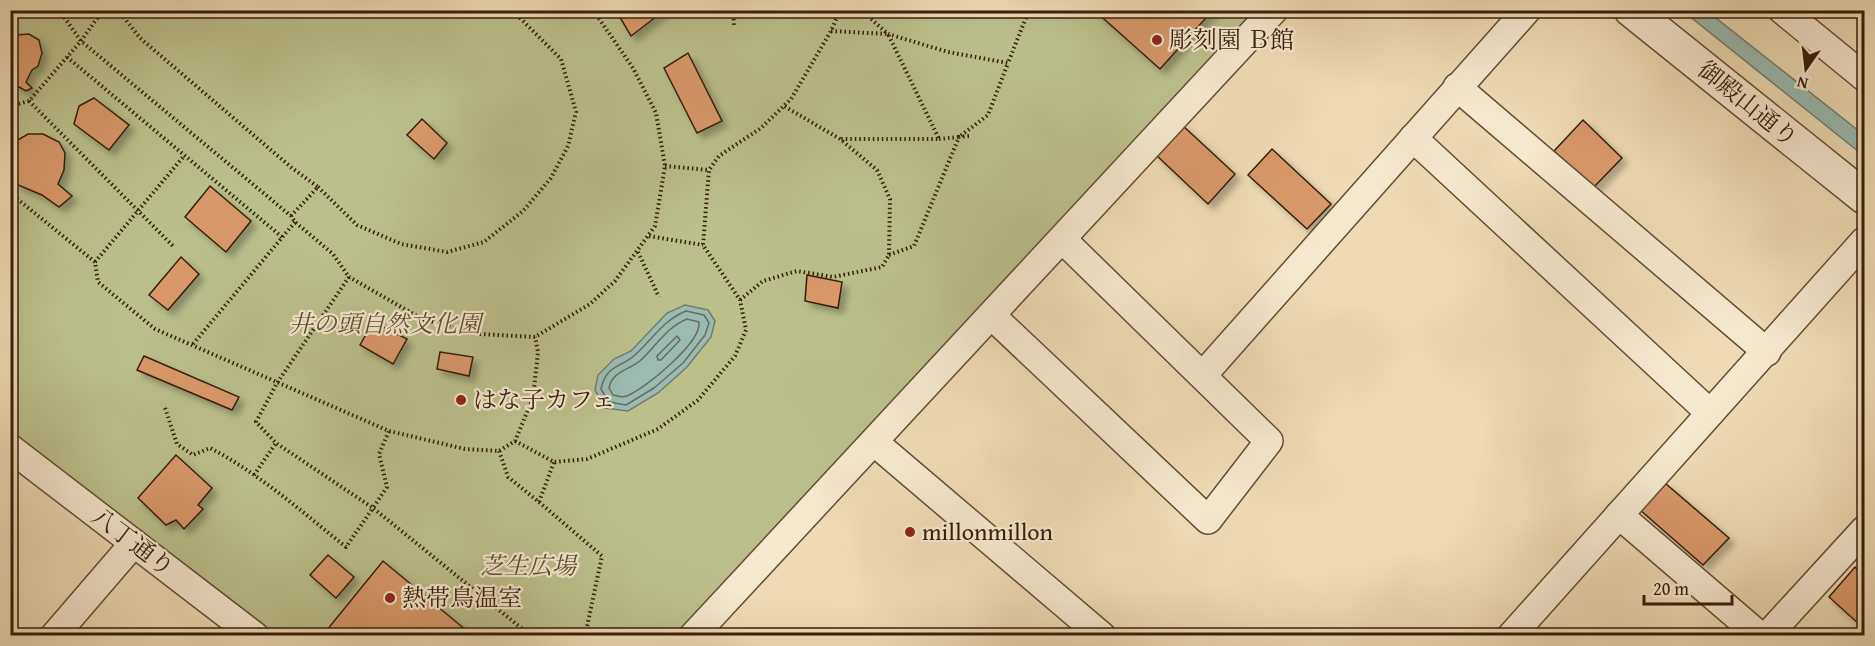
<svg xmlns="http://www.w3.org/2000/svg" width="1875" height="646" viewBox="0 0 1875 646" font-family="'Gentium Book Plus','Noto Serif JP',serif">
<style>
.green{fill:#bbc08b;stroke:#78704a;stroke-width:1.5}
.water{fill:#9abab2;stroke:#727c6e;stroke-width:1.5}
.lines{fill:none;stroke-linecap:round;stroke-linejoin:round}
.shore{stroke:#686c5d;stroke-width:1.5}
.building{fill:#d8986b;stroke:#351f08;stroke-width:1.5;filter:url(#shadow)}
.minor-casing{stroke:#634e33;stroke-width:30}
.tertiary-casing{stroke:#634e33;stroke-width:36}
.path{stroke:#351f08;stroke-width:4;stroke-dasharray:1.5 3;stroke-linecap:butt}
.minor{stroke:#f4e8ce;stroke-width:27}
.tertiary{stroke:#f4e8ce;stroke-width:33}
.poi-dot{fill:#8f2418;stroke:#f4e8ce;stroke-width:2}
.labels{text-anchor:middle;stroke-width:4.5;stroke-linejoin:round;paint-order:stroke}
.poi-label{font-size:24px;fill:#351f08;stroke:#f4e8ce;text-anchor:start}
.street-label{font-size:24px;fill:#351f08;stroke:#f4e8ce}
.park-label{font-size:24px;font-style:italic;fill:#5d4f2f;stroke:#f4e8ce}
</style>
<defs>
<filter id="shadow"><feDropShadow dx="5.5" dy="5.5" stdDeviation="3" flood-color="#0004"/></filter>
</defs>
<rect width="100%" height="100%" fill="#eedbb3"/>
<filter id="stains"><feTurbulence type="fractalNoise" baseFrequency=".00333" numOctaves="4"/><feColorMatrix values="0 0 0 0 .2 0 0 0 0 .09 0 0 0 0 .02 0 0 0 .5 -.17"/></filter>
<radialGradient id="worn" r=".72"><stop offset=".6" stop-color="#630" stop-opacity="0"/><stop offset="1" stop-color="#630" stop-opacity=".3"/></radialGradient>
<path class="green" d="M10,11H1254L677,636L266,635L11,441Z"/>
<g class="water">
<path d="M1683,11H1707L1864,135V156Z"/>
<path d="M685,305L708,310L715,321L711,337L687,367L658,393L628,411L605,408L595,390L598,375L614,359L631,351L667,313Z"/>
</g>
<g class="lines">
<g class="shore">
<path d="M686,311L704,315L709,323L705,335L683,363L654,388L626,405L609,402L601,389C606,364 622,368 636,354C653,338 664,320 686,311Z"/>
<path d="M687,319L699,322C702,342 646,388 627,396C622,398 618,396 613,395L609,388C612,371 630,370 641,360C656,346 667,327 687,319Z"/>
<path d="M677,336L680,340L661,360H658L657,356Z"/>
</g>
</g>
<g class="building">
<path d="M618,10H665L631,36L618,14Z"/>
<path d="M1094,10H1213L1160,69Z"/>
<path d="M10,27L17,35L29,34L39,40L42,53L38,66L32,70L26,82L32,88L26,91L10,82Z"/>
<path d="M688,53L722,121L697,133L664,68Z"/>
<path d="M94,98L129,125L109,150L74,124L79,106Z"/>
<path d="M422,119L447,143L434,159L407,135Z"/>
<path d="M1583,120L1622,158L1593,188L1554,151Z"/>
<path d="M1181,124L1235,174L1208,204L1154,153Z"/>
<path d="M28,134H43L59,142L65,153L64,170L58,184L72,196L59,207L42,195L18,185L10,173V152L16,141Z"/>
<path d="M1272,149L1331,204L1307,229L1248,175Z"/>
<path d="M210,186L251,221L226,252L185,217Z"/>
<path d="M181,257L199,274L168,310L149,295Z"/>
<path d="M807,275L842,282L838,308L805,301Z"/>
<path d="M373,322L407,339L393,364L360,345Z"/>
<path d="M440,352L473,357L469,376L437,369Z"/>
<path d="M144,356L239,397L232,410L137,370Z"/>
<path d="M176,455L212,488L198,505L203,509L184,529L176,520L166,525L138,498Z"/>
<path d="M1665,483L1729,538L1703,565L1639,509Z"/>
<path d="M328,555L354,577L336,598L310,575Z"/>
<path d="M383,561L473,636H322Z"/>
<path d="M1855,567L1864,576V620L1860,625L1829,597Z"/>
</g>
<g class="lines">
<g class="minor-casing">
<g id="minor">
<path d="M1782,10L1864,77"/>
<path d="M1457,87L1767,352"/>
<path d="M1413,138L1710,413"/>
<path d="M992,316L1208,520L1269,441L1063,240"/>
<path d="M1203,375L1527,10"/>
<path d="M874,442L1102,636"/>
<path d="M10,448L255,636"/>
<path d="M1619,515L1760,636"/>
<path d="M54,636L134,543"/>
<path d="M693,636L1274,10"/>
<path d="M1511,636L1864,241"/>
<path d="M1767,636L1864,530"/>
</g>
</g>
<g class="tertiary-casing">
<path id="tertiary" d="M1631,10L1864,197"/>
</g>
<g class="path">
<path d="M59,10L81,41L291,216L295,222L333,254L349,277L422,319L479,334L535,337L590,304L615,281L655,226L665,166L656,113L633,68L593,10"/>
<path d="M118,10L140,38L292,168L318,187L291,216"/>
<path d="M512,10L515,13L559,10"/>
<path d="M733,10L734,25"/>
<path d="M861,10L888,34L948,52L1008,63L1029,10"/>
<path d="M831,31L888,34L939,139H840"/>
<path d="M67,57L282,237"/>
<path d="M29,101L174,247"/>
<path d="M10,106L29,101L81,41L103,10"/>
<path d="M939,139L959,137L988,115L1008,63"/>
<path d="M665,166L709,170"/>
<path d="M318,187L357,225L401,244L447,252L484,242L523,211L551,178L568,146L576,112L561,59L515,13"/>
<path d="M10,193L95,262L98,282L155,329L389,431L465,449L499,451L515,441L533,398L538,352L535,337"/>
<path d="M649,236L703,245"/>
<path d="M638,252L659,297"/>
<path d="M889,255L914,246L959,137L969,136"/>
<path d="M95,262L184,156"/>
<path d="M349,277L277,383L256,422L276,443L373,508L387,487L379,454L389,431"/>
<path d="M740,300L763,281L797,271L833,277L882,267L889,255L890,199L877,170L840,139L784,106L783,107"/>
<path d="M193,344L295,222"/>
<path d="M165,408L177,444L193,455L210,448C260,474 302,512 346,547L373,508L531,636"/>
<path d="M515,441L554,462L587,459L658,429L698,400L735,356L746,330L740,300L703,245L709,170L719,156L761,128L791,99L831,31L840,10"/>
<path d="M499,451L508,477L539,502L554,462"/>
<path d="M254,475L276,443"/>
<path d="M539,502L602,556L585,636"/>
</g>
<use href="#minor" class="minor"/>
<use href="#tertiary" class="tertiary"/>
</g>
<g class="poi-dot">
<circle cx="1157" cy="40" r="6"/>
<circle cx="461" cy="400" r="6"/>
<circle cx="910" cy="532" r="6"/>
<circle cx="390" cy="598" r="6"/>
</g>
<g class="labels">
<g class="poi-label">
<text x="1169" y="48">彫刻園 Ｂ館</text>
<text x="473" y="408">はな子カフェ</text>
<text x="922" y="540">millonmillon</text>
<text x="402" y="606">熱帯鳥温室</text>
</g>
<g class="street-label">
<text transform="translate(1748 104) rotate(39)" y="8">御殿山通り</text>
<text transform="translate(133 542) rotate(37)" y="8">八丁通り</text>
</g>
<g class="park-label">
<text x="385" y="332">井の頭自然文化園</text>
<text x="528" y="574">芝生広場</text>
</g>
</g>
<rect width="1875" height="646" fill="none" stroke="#eedbb3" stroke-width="36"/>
<rect x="12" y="12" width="1851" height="622" fill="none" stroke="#351f08" stroke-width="3"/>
<rect x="18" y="18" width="1839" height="610" fill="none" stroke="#351f08" stroke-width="1.5"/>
<g transform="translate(1806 69) rotate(194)" stroke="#f4e8ce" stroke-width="4.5" paint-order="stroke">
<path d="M0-4.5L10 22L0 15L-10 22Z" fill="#351f08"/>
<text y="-9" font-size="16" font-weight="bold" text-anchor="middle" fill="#351f08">N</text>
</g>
<path d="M1644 595v9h88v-9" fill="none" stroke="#351f08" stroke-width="3"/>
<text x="1653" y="595" font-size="18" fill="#351f08" stroke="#f4e8ce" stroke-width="4.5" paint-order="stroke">20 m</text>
<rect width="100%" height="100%" filter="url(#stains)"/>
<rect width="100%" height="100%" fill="url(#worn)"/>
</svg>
